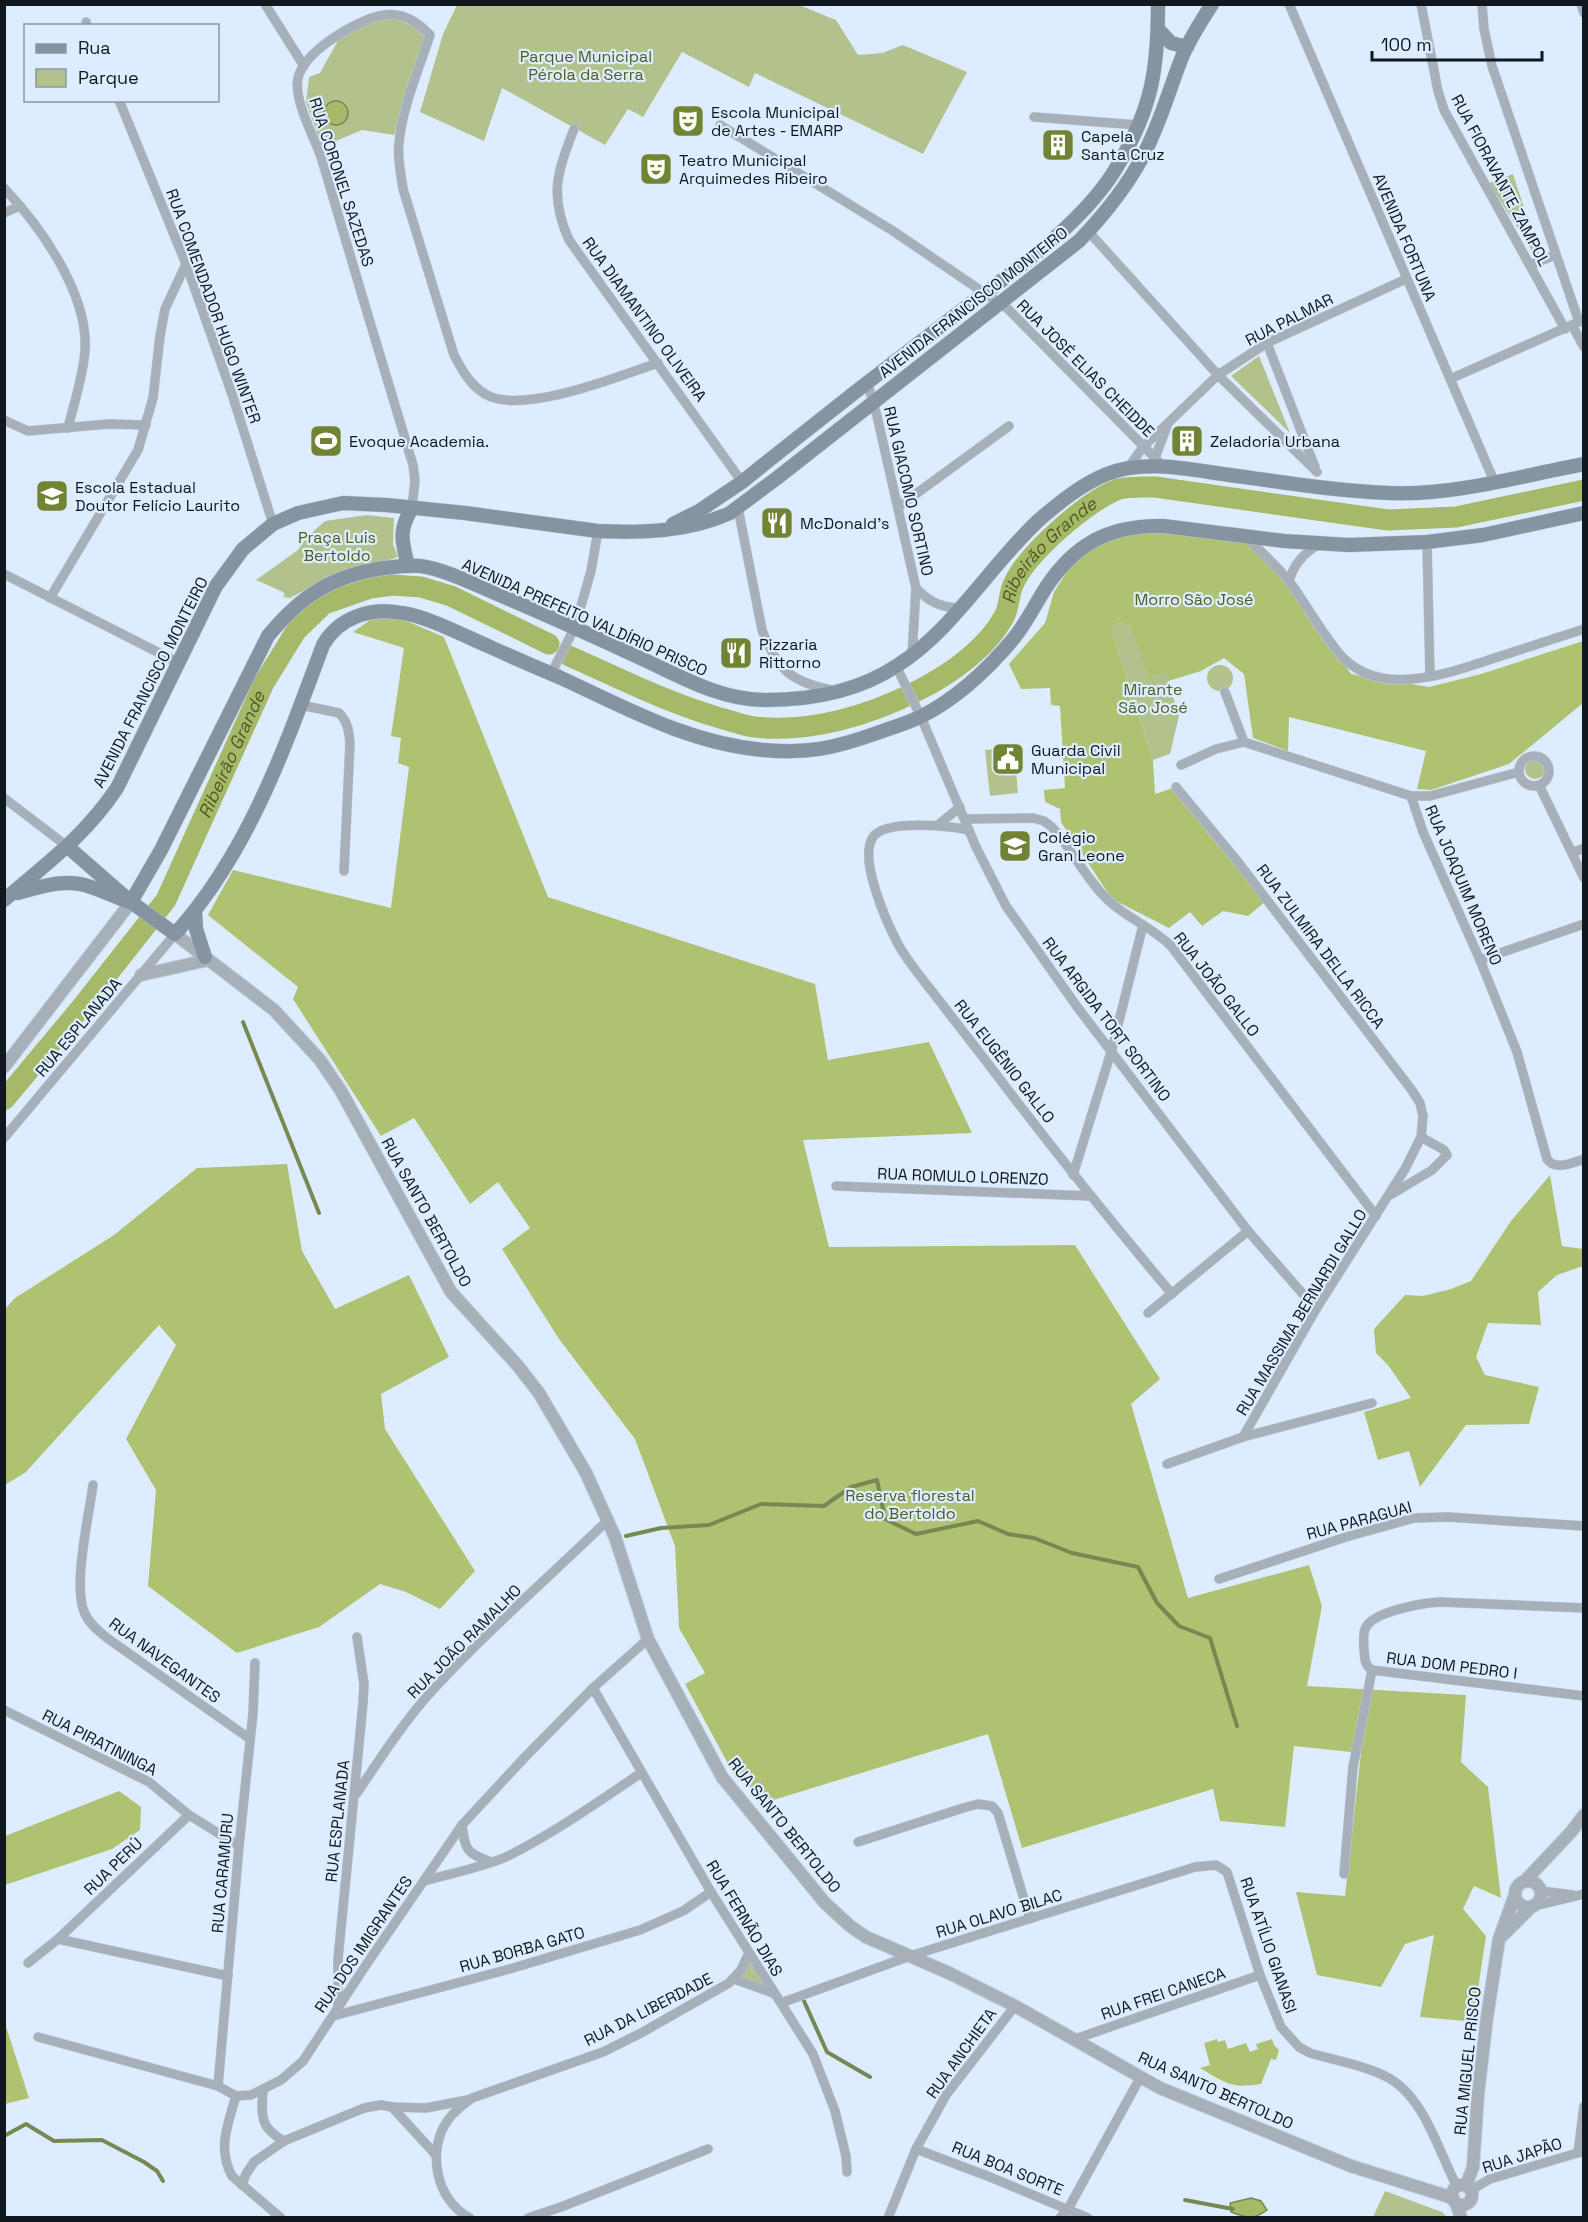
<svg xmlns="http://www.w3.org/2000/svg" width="1588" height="2222" viewBox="0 0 1588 2222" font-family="'Space Grotesk',sans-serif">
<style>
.green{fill:#b3c18d}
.forest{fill:#aec271}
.water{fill:#a5b968;stroke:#788852;stroke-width:1.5}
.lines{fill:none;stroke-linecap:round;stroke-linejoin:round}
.stream{stroke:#788852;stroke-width:4}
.river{stroke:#a5b968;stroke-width:21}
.minor-casing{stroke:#bccbdb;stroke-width:10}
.tertiary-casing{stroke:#bccbdb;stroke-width:14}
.secondary-casing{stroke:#bccbdb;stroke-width:15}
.minor{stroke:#a7b0b9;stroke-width:9}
.tertiary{stroke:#a7b0b9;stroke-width:12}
.secondary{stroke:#8693a1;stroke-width:14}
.labels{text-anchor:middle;stroke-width:4.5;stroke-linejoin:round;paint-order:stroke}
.park-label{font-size:16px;fill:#4f5c22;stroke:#ddedff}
.poi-label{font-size:16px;fill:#10171e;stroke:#ddedff;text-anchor:start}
.street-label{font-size:16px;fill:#10171e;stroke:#ddedff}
.water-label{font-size:18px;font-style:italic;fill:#4f5c22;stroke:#ddedff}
</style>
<rect width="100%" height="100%" fill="#ddedff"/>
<g class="green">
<path d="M457,5H799L836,20L858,55L882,53L903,45L967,72L923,154L755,73L749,87L682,52L643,117L628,109L605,145L502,88L484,141L420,112L443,34Z"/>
<path d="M378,17L413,21L425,36L394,135L362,130L322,147L306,102L309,77L320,73L341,35Z"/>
<path d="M1513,174L1540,256L1536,257L1489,183Z"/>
<path d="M1259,356L1290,433L1231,376Z"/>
<path d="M367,515L394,518L393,544L398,557L318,583L290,598L283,597L285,594L281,591L256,580L298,550L307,537L325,521Z"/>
<path d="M1123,622H1128L1133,629L1148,676L1165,671L1179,716L1170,754L1153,760L1112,631L1116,624Z"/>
<circle cx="1220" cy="678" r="13"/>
<path d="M1014,747L1018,793L990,796L985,750Z"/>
<circle cx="1535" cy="769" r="10"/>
<path d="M745,1962L751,1963L769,1991L741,1977Z"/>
<path d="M1385,2191L1442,2212L1447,2217H1373Z"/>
</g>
<g class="forest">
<path d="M1124,530L1234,536L1252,546L1270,561L1303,604L1351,674L1429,687L1481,674L1583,641V703L1509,764L1431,790L1417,789L1426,751L1289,717L1288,751L1253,738L1244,674L1224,658L1201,671L1168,681L1165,672L1148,677L1131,625L1123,622L1116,624L1112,631L1153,760L1155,794L1173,788L1265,902L1248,916L1223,911L1202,926L1190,912L1169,928L1112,899L1061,822L1060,809L1045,802L1044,790L1065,788L1060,706L1051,705L1050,688L1021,689L1009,664L1045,623L1054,592L1069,568L1080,556Z"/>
<path d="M395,616L444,637L548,897L815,984L828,1060L929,1042L972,1133L803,1140L829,1247L1075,1245L1160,1379L1131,1404L1188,1598L1309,1565L1322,1606L1307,1686L1466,1695L1461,1762L1488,1787L1501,1898L1474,1886L1463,1909L1486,1936L1476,2002L1465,2021L1420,2017L1434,1935L1405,1944L1381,1987L1317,1975L1296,1892L1345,1896L1361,1753L1294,1746L1285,1827L1220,1821L1213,1789L1022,1848L988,1734L767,1802L733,1773L685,1684L705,1673L679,1628L675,1546L635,1439L559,1339L502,1249L530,1228L498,1182L470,1204L414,1118L381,1136L293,999L298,987L208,915L233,870L391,908L409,767L398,763L401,738L391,736L404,648L353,632L370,620Z"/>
<path d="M287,1164L302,1251L335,1309L409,1275L449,1357L381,1394L385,1429L475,1571L440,1609L406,1592L380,1584L319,1627L237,1653L148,1586L156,1490L126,1439L176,1345L159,1325L26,1472L5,1485V1309L15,1298L114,1235L197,1168Z"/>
<path d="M1550,1175L1562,1246L1583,1249V1266L1557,1275L1538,1292L1541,1325L1488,1323L1476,1357L1485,1375L1539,1387L1529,1424L1466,1425L1420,1487L1409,1451L1378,1460L1364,1412L1411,1398L1388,1365L1376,1353L1374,1329L1405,1295L1423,1296L1451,1289L1471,1281L1511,1221Z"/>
<path d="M119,1791L141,1807L140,1830L112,1849L5,1885V1836Z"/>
<path d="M4,2020L29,2098L5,2104H4Z"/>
<path d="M1217,2039L1218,2042L1225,2040L1228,2049L1246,2043L1250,2052L1258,2049L1256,2044L1272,2039L1274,2045L1279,2050L1276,2060L1271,2059L1261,2084C1231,2089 1226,2083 1200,2068L1210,2065L1204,2043Z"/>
</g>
<g class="water">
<circle cx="336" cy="113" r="12"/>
<path d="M1251,2198L1261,2201L1267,2210C1254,2220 1246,2218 1231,2212L1230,2203Z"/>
</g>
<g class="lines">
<g class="stream">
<path d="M243,1022L319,1213"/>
<path d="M626,1536L661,1528L709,1525L761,1504L824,1506L851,1487L877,1480L885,1519L916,1534L978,1521L1008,1534L1034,1538L1072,1553L1138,1567L1157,1603L1179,1626L1210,1638L1237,1726"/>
<path d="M804,2001L827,2052L870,2077"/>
<path d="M4,2136L26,2124L54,2141L102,2140L144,2162L157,2171L163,2181"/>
<path d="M1185,2200L1233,2209"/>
</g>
<g class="river">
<path id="s1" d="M569,656C619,678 668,703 720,718C732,721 744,726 755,727C810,733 868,716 917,691C949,675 987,649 1005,615C1009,606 1009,594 1013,585C1026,554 1088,500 1119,489C1129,486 1144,487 1155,487L1388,520L1456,517L1584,490"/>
<path id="s2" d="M4,1100L80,1009L166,900L264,683L296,631L324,604L370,588L393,585L421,587L451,596L549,644"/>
</g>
<g class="minor-casing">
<g id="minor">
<path d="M265,4L304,66"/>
<path d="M1289,4L1494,481"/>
<path d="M1421,4L1438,91L1444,110L1565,329"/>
<path d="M1482,4L1484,29L1492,66L1579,322"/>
<path d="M1581,4L1584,13"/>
<path d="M86,22L87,26"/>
<path d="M119,100L186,264L232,394L273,524"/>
<path d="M1034,117L1138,125"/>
<path d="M720,125L893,231L1008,309L1164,467"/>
<path d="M574,129C557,173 549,195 569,240L742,482"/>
<path d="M4,188C41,227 89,295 85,351C83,377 74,403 68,428"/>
<path d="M4,213L20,206"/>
<path d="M1088,231L1218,375L1317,472"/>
<path d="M1530,265L1555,255"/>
<path d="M1572,325L1584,347"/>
<path d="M1267,343L1315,467"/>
<path d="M1450,379L1583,320"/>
<path d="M867,382L877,416L916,588L912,655"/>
<path d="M4,420L28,431L108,424L146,425"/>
<path d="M1155,458L1167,426"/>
<path d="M1128,468L1143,447L1218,375L1267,343L1406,279"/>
<path d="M898,507L1009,426"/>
<path d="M412,508L415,480L413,465C382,363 352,262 322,160C315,138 293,100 298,78C304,52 347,28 369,19C394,9 412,16 430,35C419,69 402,108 399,143C397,158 401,174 403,189L454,355C462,370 470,385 485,394C522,416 619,376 658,363"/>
<path d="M738,508L762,630C777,669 790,682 832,690"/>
<path d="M1244,536C1260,550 1275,564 1289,581C1306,604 1320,630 1338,652C1378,702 1452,672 1501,656C1528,647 1556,638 1584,629"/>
<path d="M1427,542L1430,676"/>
<path d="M4,574L179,663"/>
<path d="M1289,581C1294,564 1303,554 1319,544"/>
<path d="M916,588C929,602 940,607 959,608"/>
<path d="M50,598L138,450L153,398L160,336L165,309L186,264"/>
<path d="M896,666L921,717L976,847L1006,906L1078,1008L1248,1231L1316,1309"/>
<path d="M551,674L575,627L591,571L598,531"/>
<path d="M1225,692L1244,742"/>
<path d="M301,705L339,713C348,722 349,732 350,743L344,871"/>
<circle cx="1534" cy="771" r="15"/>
<path d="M1181,765L1216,749L1244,742L1411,796H1430L1519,772"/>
<path d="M1539,785L1584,878"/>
<path d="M1411,796L1423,832L1480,960L1517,1052L1547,1159C1555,1171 1572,1163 1584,1159"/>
<path d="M4,798L68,847"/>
<path d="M965,819L1033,818L1044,821L1052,827C1073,851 1087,881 1110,902C1129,919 1153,928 1171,946L1376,1216"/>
<path d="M938,825L960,807"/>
<path d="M969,830C950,826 885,819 873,837C858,859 887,923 898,944C906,959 917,972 927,985C946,1009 964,1033 983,1057C1044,1138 1107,1217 1172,1294"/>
<path d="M1572,853L1584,848"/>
<path d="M1480,960L1584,924"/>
<path d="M4,1138L175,934"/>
<path d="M1073,1175L1112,1049L1143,925"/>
<path d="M836,1186L1090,1196"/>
<path d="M1392,1194L1432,1170L1447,1155L1444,1150L1421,1137"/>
<path d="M1148,1313L1248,1231"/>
<path d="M1243,1437L1372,1403"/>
<path d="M1167,1464L1243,1437L1316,1309L1405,1169L1421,1137L1423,1116L1420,1103L1411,1089L1238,862L1176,787"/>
<path d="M93,1485C89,1516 72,1587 85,1614C90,1625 99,1631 107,1638L250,1739"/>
<path d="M1219,1579L1346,1537L1414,1518L1448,1517L1584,1526"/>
<path d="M1584,1608L1440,1602C1423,1603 1375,1611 1366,1627C1362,1634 1364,1642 1364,1650C1365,1658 1364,1665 1372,1670L1584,1696"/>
<path d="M593,1688L711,1892L813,2054L835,2111L846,2156L847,2172"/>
<path d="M4,1710L149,1782L189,1815L239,1846"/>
<path d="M357,1793C380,1759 403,1723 430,1693C486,1632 549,1577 608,1520"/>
<path d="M462,1825C465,1851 467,1853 491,1862"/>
<path d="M858,1842L963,1808L978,1804L992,1806L998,1813L1030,1919"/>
<path d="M1344,1874L1353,1767L1372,1670"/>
<path d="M424,1881C451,1873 482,1868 508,1856C554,1833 598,1802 641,1773"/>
<path d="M1541,1891L1573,1895"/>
<path d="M1534,1906L1584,1894"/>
<path d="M58,1939L228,1976"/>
<path d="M28,1963L58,1939L189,1815"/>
<path d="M734,1979L773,1993"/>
<path d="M781,2003L910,1956L1195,1867L1216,1865L1227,1872L1260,1975L1281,2027L1299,2047L1310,2053C1333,2060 1364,2065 1385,2076C1424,2095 1438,2150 1457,2187"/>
<path d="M338,2009V1959L363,1703L364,1684L357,1637"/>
<path d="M333,2016L513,1968L640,1930L683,1911L711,1892"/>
<path d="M38,2037L218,2086L236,2096L251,2095L281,2080L303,2061L366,1965L462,1825L525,1757L593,1688L648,1639"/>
<path d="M1075,2039L1260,1975"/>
<path d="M218,2086L239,1846L253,1713L255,1663"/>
<path d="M263,2090C261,2116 260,2128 284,2141"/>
<path d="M236,2096C228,2124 217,2149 232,2176L281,2218"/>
<path d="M392,2107L426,2108L467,2100"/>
<path d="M916,2149L990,2177L1088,2218"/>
<path d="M1578,2153L1584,2106"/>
<path d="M242,2185L246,2174L254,2162L284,2141L364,2108L381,2105L392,2107L436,2155"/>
<path d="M1471,2190L1490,2179L1584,2151"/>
<path d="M470,2218C436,2201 426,2150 448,2120C454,2111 463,2105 472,2098L603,2052L641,2033L729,1983L741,1970L749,1953"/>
<path d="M528,2218L561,2207L708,2149"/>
<path d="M888,2218L916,2149L946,2095L1015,2006"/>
<path d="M1060,2218L1068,2209L1140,2078"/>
</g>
</g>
<g class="tertiary-casing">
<g id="tertiary">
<path d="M175,934L274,1010L320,1060L341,1091L451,1292L518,1366L539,1393L586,1473L615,1537L648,1639L722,1777L825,1903L850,1926L866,1937L949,1973L1015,2006L1160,2088L1351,2166L1453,2198"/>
<path d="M141,975L208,960"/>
<path d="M4,1067L131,902"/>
<circle cx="1528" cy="1894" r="13"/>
<path d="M1524,1882L1571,1832L1584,1815"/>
<path d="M1502,1936L1530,1908"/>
<circle cx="1462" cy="2195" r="10"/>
<path d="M1466,2186L1473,2167L1478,2094L1487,2017L1499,1939L1515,1895"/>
<path d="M1456,2203L1461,2218"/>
</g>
</g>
<g class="secondary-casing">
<g id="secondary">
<path d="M1158,29L1171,43L1187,47"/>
<path d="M673,524L699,511L742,482C810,427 879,373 949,320C1005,277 1083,226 1118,165C1152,108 1158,69 1158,4"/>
<path d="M408,566C402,541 398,531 412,508"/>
<path d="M68,847L131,902L175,934C249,852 285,747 323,645C339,617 371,607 402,613C427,616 464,636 488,646C512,657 535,667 559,677C626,708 688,743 763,750C808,754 835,748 877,733C891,728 908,723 922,716C957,698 989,668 1014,638C1026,623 1035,605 1045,589C1074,544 1109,525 1163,526L1284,541L1349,545L1427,542L1483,535L1584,513"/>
<path d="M18,893C42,886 67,878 91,887C103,891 114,896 126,901"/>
<path d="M4,900C47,863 85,836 117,788L216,586L243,549L273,524L298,513L343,503L386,505L465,513L598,531C641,533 689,532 730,513L777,478L1079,241C1104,215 1126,188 1143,156C1160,124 1169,90 1182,57C1190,38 1201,22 1212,4"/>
<path d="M131,902L161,850L268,636C301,596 331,576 384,568C395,567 408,565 420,566C446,569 484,589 509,599C556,619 602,640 649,662C687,680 723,700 766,700C811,700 859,691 898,665C954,629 991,564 1040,519C1060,502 1082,484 1107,474C1147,458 1195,471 1237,476C1287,483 1338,491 1389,493C1452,496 1521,476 1584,464"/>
<path d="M195,912L196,929L205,957"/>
</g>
</g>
<use href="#minor" class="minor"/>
<use href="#tertiary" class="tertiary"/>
<use href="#secondary" class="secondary"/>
</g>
<defs>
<g id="theatre-square" transform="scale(1.725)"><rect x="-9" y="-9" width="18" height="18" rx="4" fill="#728434" stroke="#ddedff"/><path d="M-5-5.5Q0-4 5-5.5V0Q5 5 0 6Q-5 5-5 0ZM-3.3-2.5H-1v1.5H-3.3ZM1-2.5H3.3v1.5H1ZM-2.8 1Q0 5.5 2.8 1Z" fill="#fff"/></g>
<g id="building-square" transform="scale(1.725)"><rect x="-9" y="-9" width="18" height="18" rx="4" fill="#728434" stroke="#ddedff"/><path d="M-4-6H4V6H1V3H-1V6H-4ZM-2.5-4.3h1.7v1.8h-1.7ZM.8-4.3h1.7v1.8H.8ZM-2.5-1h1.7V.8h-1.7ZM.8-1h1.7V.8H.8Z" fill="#fff"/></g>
<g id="stadium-square" transform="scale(1.725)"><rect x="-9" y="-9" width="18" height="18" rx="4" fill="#728434" stroke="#ddedff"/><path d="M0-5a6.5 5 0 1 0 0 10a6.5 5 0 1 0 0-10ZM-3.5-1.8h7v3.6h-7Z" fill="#fff"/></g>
<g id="school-square" transform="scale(1.725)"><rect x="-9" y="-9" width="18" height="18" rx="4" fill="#728434" stroke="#ddedff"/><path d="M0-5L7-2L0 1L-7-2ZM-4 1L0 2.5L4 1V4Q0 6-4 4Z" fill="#fff"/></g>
<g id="restaurant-square" transform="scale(1.725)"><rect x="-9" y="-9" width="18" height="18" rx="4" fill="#728434" stroke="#ddedff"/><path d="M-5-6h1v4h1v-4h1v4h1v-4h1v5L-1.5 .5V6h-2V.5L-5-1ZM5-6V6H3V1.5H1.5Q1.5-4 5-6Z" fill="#fff"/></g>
<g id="civic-square" transform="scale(1.725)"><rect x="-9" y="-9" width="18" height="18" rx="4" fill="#728434" stroke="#ddedff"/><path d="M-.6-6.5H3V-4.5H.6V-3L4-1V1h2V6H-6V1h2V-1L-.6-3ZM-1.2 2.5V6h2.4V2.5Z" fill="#fff"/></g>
</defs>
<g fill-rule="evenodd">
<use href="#theatre-square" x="688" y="121"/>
<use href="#building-square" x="1058" y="145"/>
<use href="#theatre-square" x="656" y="169"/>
<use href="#stadium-square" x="326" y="441"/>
<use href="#building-square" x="1187" y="441"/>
<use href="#school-square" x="52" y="496"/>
<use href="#restaurant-square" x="777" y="523"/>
<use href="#restaurant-square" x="736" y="653"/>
<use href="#civic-square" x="1008" y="759"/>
<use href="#school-square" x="1015" y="846"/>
</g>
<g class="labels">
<g class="park-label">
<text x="586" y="62">Parque Municipal<tspan x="586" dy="18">Pérola da Serra</tspan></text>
<text x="337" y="543">Praça Luis<tspan x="337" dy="18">Bertoldo</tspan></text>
<text x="1194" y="605">Morro São José</text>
<text x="1153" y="695">Mirante<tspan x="1153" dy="18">São José</tspan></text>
<text x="910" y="1501">Reserva florestal<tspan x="910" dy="18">do Bertoldo</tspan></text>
</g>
<g class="poi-label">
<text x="711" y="118">Escola Municipal<tspan x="711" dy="18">de Artes - EMARP</tspan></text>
<text x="1081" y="142">Capela<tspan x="1081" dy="18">Santa Cruz</tspan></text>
<text x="679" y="166">Teatro Municipal<tspan x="679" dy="18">Arquimedes Ribeiro</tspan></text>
<text x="349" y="447">Evoque Academia.</text>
<text x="1210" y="447">Zeladoria Urbana</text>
<text x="75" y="493">Escola Estadual<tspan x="75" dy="18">Doutor Felício Laurito</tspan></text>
<text x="800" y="529">McDonald's</text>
<text x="759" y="650">Pizzaria<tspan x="759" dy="18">Rittorno</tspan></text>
<text x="1031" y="756">Guarda Civil<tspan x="1031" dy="18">Municipal</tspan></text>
<text x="1038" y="843">Colégio<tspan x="1038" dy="18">Gran Leone</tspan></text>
</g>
<g class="street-label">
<text transform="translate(1501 180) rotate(62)" y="6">RUA FIORAVANTE ZAMPOL</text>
<text transform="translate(342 182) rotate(72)" y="6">RUA CORONEL SAZEDAS</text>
<text transform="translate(1405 237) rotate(67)" y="6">AVENIDA FORTUNA</text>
<text transform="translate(973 302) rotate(-38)" y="6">AVENIDA FRANCISCO MONTEIRO</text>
<text transform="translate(214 306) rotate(70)" y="6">RUA COMENDADOR HUGO WINTER</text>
<text transform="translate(645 319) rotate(54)" y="6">RUA DIAMANTINO OLIVEIRA</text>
<text transform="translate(1289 319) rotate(-27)" y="6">RUA PALMAR</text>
<text transform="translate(1086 368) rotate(45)" y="6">RUA JOSÉ ELIAS CHEIDDE</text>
<text transform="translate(909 491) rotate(77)" y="6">RUA GIACOMO SORTINO</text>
<text transform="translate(585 617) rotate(24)" y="6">AVENIDA PREFEITO VALDÍRIO PRISCO</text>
<text transform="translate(150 682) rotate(-63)" y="6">AVENIDA FRANCISCO MONTEIRO</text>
<text transform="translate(1464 885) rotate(67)" y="6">RUA JOAQUIM MORENO</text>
<text transform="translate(1321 946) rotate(53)" y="6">RUA ZULMIRA DELLA RICCA</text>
<text transform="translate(1217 984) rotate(52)" y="6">RUA JOÃO GALLO</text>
<text transform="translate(1107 1019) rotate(53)" y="6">RUA ARGIDA TORT SORTINO</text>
<text transform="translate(78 1027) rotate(-50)" y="6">RUA ESPLANADA</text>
<text transform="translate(1005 1061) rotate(52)" y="6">RUA EUGÊNIO GALLO</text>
<text transform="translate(963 1176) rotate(2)" y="6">RUA ROMULO LORENZO</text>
<text transform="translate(427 1212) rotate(61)" y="6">RUA SANTO BERTOLDO</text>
<text transform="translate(1301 1312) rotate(-59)" y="6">RUA MASSIMA BERNARDI GALLO</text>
<text transform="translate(1359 1520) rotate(-15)" y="6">RUA PARAGUAI</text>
<text transform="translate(464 1641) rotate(-45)" y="6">RUA JOÃO RAMALHO</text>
<text transform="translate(165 1660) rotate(36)" y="6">RUA NAVEGANTES</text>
<text transform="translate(1452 1665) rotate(7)" y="6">RUA DOM PEDRO I</text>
<text transform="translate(100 1742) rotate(27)" y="6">RUA PIRATININGA</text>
<text transform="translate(337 1821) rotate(-84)" y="6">RUA ESPLANADA</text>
<text transform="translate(785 1825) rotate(51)" y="6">RUA SANTO BERTOLDO</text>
<text transform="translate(113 1866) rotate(-44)" y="6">RUA PERÚ</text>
<text transform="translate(222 1873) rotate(-85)" y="6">RUA CARAMURU</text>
<text transform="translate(999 1913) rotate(-17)" y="6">RUA OLAVO BILAC</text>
<text transform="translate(745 1918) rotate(59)" y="6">RUA FERNÃO DIAS</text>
<text transform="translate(363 1944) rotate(-56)" y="6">RUA DOS IMIGRANTES</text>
<text transform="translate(1269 1945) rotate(71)" y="6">RUA ATÍLIO GIANASI</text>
<text transform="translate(522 1949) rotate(-16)" y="6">RUA BORBA GATO</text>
<text transform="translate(1163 1993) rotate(-19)" y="6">RUA FREI CANECA</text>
<text transform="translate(648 2009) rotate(-27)" y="6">RUA DA LIBERDADE</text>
<text transform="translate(961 2053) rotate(-54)" y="6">RUA ANCHIETA</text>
<text transform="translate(1467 2061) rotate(-84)" y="6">RUA MIGUEL PRISCO</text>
<text transform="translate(1216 2090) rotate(24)" y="6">RUA SANTO BERTOLDO</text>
<text transform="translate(1522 2155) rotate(-18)" y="6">RUA JAPÃO</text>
<text transform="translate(1008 2168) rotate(22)" y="6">RUA BOA SORTE</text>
</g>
<g class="water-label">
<text dy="6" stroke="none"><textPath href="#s1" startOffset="566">Ribeirão Grande</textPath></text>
<text dy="6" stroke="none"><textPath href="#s2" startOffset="417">Ribeirão Grande</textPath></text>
</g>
</g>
<rect width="1588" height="2222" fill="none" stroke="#10171e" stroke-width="12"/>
<rect x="24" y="24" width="195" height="78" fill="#ddedff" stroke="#8b97a5" stroke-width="1.5"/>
<rect x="36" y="44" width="30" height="9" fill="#8693a1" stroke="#8b97a5" stroke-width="1.5"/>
<text x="78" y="54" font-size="18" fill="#10171e">Rua</text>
<rect x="36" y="69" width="30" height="18" fill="#b3c18d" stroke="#8b97a5" stroke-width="1.5"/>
<text x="78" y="84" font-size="18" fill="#10171e">Parque</text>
<path d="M1372 51v9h170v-9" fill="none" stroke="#10171e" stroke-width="3"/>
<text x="1381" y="51" font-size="18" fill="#10171e" stroke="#ddedff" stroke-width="4.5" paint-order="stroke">100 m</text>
</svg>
